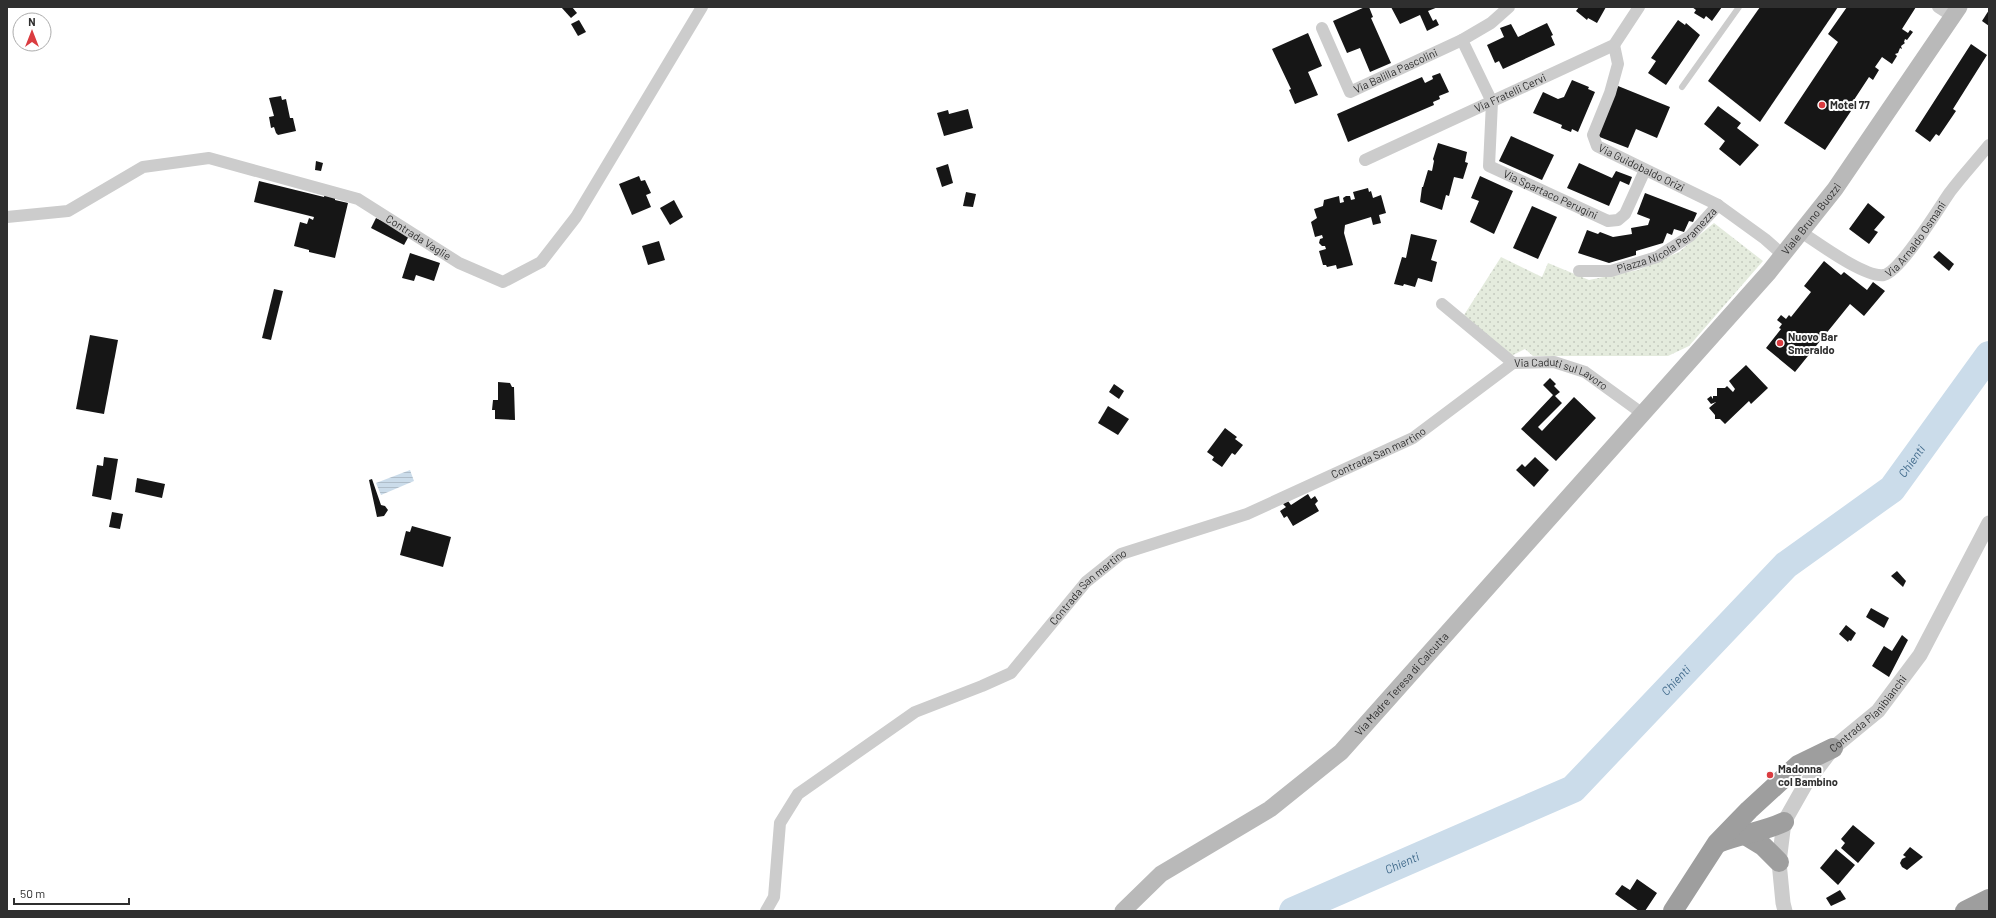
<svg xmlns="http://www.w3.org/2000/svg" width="1996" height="918" viewBox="0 0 1996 918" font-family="Barlow,sans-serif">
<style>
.grass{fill:url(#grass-dots)}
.water{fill:url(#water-rules)}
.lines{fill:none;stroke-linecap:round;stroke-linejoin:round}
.river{stroke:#cbdcea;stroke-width:28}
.building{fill:#161616}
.service{stroke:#ccc;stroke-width:6}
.minor{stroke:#ccc;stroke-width:12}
.tertiary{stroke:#ccc;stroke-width:15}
.secondary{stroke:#b9b9b9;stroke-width:17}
.trunk{stroke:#9e9e9e;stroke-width:20}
.poi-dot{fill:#da3c40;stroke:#fff;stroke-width:1.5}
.labels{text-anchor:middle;stroke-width:4;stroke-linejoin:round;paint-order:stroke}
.street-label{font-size:11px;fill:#2f2f2f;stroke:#fff}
.poi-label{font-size:11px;font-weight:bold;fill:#2f2f2f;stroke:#fff;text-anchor:start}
.water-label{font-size:12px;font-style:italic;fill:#426b8c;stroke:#fff}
</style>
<defs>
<pattern id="grass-dots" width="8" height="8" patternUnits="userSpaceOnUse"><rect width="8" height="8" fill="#e4ebdd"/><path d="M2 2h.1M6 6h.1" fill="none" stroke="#c4cabe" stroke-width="1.8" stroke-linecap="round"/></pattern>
<pattern id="water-rules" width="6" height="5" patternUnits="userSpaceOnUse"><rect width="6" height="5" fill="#cbdcea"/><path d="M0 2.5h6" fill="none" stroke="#afbdc9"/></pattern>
</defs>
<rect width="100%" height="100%" fill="#fff"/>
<path class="grass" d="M1714,223L1763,261L1689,346L1668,356H1533L1525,349L1509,357L1464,315L1501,257L1542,277L1548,263L1589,280L1638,270L1679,252Z"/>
<path class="water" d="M410,470L414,481L381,495L376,483Z"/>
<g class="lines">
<path class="river" id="s1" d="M1293,911L1573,789L1786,565L1892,489L1989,355"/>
</g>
<g class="building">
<path d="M561,7H572L577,13L571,18Z"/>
<path d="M1365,7H1369L1373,17L1371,18L1391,63L1370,72L1360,48L1347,53L1333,21Z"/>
<path d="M1391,7H1438L1428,11L1433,21L1436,19L1439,25L1427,31L1420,15L1400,24Z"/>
<path d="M1579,7H1606L1597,23L1588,18L1587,20L1576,11Z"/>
<path d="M1692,7H1722L1712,21L1706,16L1704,19L1694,13L1696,10Z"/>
<path d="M1760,7H1838L1760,122L1708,81Z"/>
<path d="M1847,7H1916L1902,29L1908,33L1910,30L1913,32L1907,40L1905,39L1904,42L1905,43L1901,46L1902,49L1900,48L1898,53L1895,54L1897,56L1892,64L1882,57L1875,67L1879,70L1873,80L1869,77L1850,106L1853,108L1825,150L1784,123L1838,42L1828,34Z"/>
<path d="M1989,10V26L1982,21Z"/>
<path d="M579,20L586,32L578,36L571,24Z"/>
<path d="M1678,20L1685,25L1686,23L1700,35L1666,85L1648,73L1656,61L1651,58Z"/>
<path d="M1547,23L1553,35L1551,36L1555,45L1503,69L1499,61L1495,63L1487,45L1504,37L1500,28L1511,24L1518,37Z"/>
<path d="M1308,33L1322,66L1308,72L1318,95L1295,104L1289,90L1291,89L1272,49Z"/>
<path d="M1971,44L1987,55L1953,109L1956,111L1939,136L1936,134L1930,142L1915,131Z"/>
<path d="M1440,73L1449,92L1439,96L1440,99L1433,102L1434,105L1348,142L1337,114L1422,77L1425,83L1433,79L1432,76Z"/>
<path d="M1572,80L1589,87L1588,89L1595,92L1578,132L1572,129L1571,132L1561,128L1562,125L1533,113L1543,92L1558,99L1564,97Z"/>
<path d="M1618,86L1670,107L1657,138L1636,129L1628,148L1597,136Z"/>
<path d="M281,96L282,100L286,99L290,118H293L296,131L278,135L276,133L274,127L271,128L269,117L274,116L269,98Z"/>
<path d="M1718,106L1741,123L1737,128L1759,145L1740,166L1719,149L1725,141L1704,124Z"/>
<path d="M968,109L973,128L944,136L937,113L948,110L949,114Z"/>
<path d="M1511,136L1554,155L1542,180L1499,161Z"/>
<path d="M1438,143L1467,152L1465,162L1468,163L1463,179L1454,177L1449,196L1446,195L1442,210L1420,202L1422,187H1423L1428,170L1432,171L1434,161L1433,159Z"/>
<path d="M316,161L323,163L321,171L315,170Z"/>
<path d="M1579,163L1612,178L1616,171L1632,177L1629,185L1620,181L1609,206L1567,188Z"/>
<path d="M948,164L953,183L942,187L936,168Z"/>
<path d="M639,176L641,181L645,180L651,193L646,195L651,207L632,215L619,184Z"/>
<path d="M1480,176L1513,191L1494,234L1470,222L1479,201L1471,198Z"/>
<path d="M259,181L324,197L325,194L335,196V200L348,203L335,258L309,252V250L294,246L300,222L307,224L309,218L313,220L314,217L254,202Z"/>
<path d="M1368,188L1369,192L1371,191L1373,198L1381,195L1386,213L1379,215L1381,223L1373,225L1371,217L1345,225L1344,233L1353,265L1337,269L1336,265L1327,267L1326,265H1323L1319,251L1326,249L1325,246H1322L1319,243L1320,239L1323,238L1322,235L1315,237L1311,222L1317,218L1314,209L1323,206L1324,200L1339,196L1340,203L1344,202L1343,198L1346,196H1350L1351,200L1355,199L1353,192Z"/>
<path d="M966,192L976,194L973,207L963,206Z"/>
<path d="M1645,193L1697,213L1693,222L1689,221L1684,232L1674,229L1672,235L1667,233L1663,243L1636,251V255L1609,263L1578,253L1587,230L1598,234L1600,232L1613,237L1632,234L1631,228L1648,225L1650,219L1637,214Z"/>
<path d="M674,200L683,217L670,225L660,208Z"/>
<path d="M1868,203L1885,217L1874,230L1878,232L1869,244L1849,229Z"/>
<path d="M1532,206L1557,217L1538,259L1513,248Z"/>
<path d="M376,218L410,234L404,245L371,228Z"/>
<path d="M1411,234L1437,240L1431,260L1437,262L1432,282L1418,278L1415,287L1404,284L1403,286L1394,284L1402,257L1406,258Z"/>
<path d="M659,241L665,260L648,265L642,246Z"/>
<path d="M1939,251L1954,264L1949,271L1933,257Z"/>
<path d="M410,253L440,263L434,281L416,275L414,281L402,278Z"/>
<path d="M1824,261L1841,275L1844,272L1867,290L1873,282L1885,291L1864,316L1850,304L1795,372L1766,348L1781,329L1779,328L1782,324L1777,320L1781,315L1786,319L1789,315L1791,317L1811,292L1804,286Z"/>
<path d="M274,289L283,291L271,340L262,338Z"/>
<path d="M90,335L118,340L104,414L76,409Z"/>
<path d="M1746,365L1768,388L1751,404L1749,401L1725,424L1720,419H1715V415L1709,408L1716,402L1711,404L1707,399L1711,396L1713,399V396H1717V388H1725L1727,386L1733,392L1735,389L1729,381Z"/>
<path d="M1550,378L1556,384L1554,386L1560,392L1555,396L1562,403L1538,427L1542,431L1574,397L1596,418L1556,461L1521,429L1553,395L1543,385Z"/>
<path d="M498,382L510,383L512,387H514L515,420L495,419V410H492L493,400H498Z"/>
<path d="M1114,384L1124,391L1119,399L1109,392Z"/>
<path d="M1108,406L1129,419L1118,435L1098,423Z"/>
<path d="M1225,428L1237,437L1235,439L1243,445L1235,455L1232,453L1222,467L1212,460L1214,457L1207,452Z"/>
<path d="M104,457L118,459L111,500L92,496L97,465L103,466Z"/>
<path d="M1535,457L1549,470L1534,487L1516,470L1522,464L1525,467Z"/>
<path d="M137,478L165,484L162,498L135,492Z"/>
<path d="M372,479L381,505L385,506L388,510L384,516L377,517L369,480Z"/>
<path d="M1308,494L1311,499L1315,496L1318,501L1315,504L1319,511L1293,526L1287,516L1284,518L1280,511L1286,507L1283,504L1288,501L1291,505Z"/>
<path d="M112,512L123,514L120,529L109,527Z"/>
<path d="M412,526L451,537L443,567L400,555L406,531L410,532Z"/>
<path d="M1897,571L1906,581L1903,587L1891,576Z"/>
<path d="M1871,608L1889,618L1884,628L1866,617Z"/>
<path d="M1846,625L1856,633L1851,641L1849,640L1848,642L1839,634Z"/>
<path d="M1902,635L1908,640L1889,677L1872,666L1884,646L1892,651Z"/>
<path d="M1853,825L1875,843L1858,863L1841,848L1845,843L1841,839Z"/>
<path d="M1910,847L1923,857L1907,870L1902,867L1900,863L1902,859L1906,857L1903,855Z"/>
<path d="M1836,849L1855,865L1838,885L1820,868Z"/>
<path d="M1637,879L1657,893L1645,911H1639L1615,894L1622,885L1630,890Z"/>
<path d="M1840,890L1846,899L1831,906L1826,898Z"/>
</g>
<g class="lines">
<path class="service" d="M1682,87L1739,7"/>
<g class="minor">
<path d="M1938,7L1952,16"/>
<path id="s2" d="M1322,28L1350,92L1462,40L1492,102L1489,166L1608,221L1618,220L1625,214L1645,170"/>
<path d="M1462,40L1491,23L1509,7"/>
<path id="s3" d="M1614,45L1618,64L1610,93L1593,135L1597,146L1718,205L1765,239L1783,255"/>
<path id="s4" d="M1365,160L1614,45L1639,7"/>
<path id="s5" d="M7,217L68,211L143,167L209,158L358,199L459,263L503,282L541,262L576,217L702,7"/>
<path id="s6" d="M1801,232C1818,243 1865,278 1884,275C1901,271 1938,209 1950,192C1962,176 1976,161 1989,145"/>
<path id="s7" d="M1579,271H1611L1657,257L1690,236L1718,205"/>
<path id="s8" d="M1442,304L1513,363L1554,362L1585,372L1643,414"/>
<path id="s9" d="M766,911L774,897L780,823L798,794L915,712L982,686L1011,673L1086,582L1121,554L1247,514L1413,438L1513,363"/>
</g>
<path class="tertiary" id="s10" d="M1785,911L1783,903L1779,862L1784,822L1805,785L1833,748L1878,711L1920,655L1989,523"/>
<path class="secondary" id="s11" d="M1123,911L1161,874L1270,809L1341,752L1769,272L1835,189L1959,7"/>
<g class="trunk">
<path d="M1745,835L1763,846L1779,862"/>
<path d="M1718,843C1740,834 1763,832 1784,822"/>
<path d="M1673,911L1717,843L1749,810L1798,765L1833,748"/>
<path d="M1965,911L1989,899"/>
</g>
</g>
<g class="poi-dot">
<circle cx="1822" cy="105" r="4"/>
<circle cx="1780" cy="343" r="4"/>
<circle cx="1770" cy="775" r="4"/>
</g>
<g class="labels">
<g class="street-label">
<text dy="4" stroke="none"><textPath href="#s2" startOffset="120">Via Balilla Pascolini</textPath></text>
<text dy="4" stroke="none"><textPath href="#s4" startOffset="160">Via Fratelli Cervi</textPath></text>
<text dy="4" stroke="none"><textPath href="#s3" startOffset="156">Via Guidobaldo Orizi</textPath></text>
<text dy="4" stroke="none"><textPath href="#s2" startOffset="394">Via Spartaco Perugini</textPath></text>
<text dy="4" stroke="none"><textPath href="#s11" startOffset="982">Viale Bruno Buozzi</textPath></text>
<text dy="4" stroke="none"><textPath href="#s6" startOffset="143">Via Arnaldo Osmani</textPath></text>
<text dy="4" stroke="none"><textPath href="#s5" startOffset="441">Contrada Vaglie</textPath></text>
<text dy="4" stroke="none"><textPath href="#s7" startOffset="97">Piazza Nicola Peramezza</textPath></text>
<text dy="4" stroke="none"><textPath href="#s8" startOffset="143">Via Caduti sul Lavoro</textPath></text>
<text dy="4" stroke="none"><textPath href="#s9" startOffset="811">Contrada San martino</textPath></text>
<text dy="4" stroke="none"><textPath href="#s9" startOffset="487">Contrada San martino</textPath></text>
<text dy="4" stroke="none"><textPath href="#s11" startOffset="362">Via Madre Teresa di Calcutta</textPath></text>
<text dy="4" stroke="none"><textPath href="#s10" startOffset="228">Contrada Pianibianchi</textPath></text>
</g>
<g class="poi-label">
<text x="1830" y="109">Motel 77</text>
<text x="1788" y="341">Nuovo Bar<tspan x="1788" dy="13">Smeraldo</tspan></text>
<text x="1778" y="773">Madonna<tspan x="1778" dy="13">col Bambino</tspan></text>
</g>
<g class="water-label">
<text dy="4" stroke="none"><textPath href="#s1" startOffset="779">Chienti</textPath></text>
<text dy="4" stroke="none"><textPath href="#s1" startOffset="455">Chienti</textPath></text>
<text dy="4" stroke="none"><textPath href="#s1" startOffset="119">Chienti</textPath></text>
</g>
</g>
<rect width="1996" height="918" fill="none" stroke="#2f2f2f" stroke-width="16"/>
<g transform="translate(32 32)"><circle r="19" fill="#ffffff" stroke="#acacac"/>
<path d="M0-3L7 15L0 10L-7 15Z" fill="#da3c40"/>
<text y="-6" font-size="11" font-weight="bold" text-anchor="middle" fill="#2f2f2f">N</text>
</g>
<path d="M14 898v6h115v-6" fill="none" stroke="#2f2f2f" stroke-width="2"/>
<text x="20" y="898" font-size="12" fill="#2f2f2f" stroke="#ffffff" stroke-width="3" paint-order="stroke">50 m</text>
</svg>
